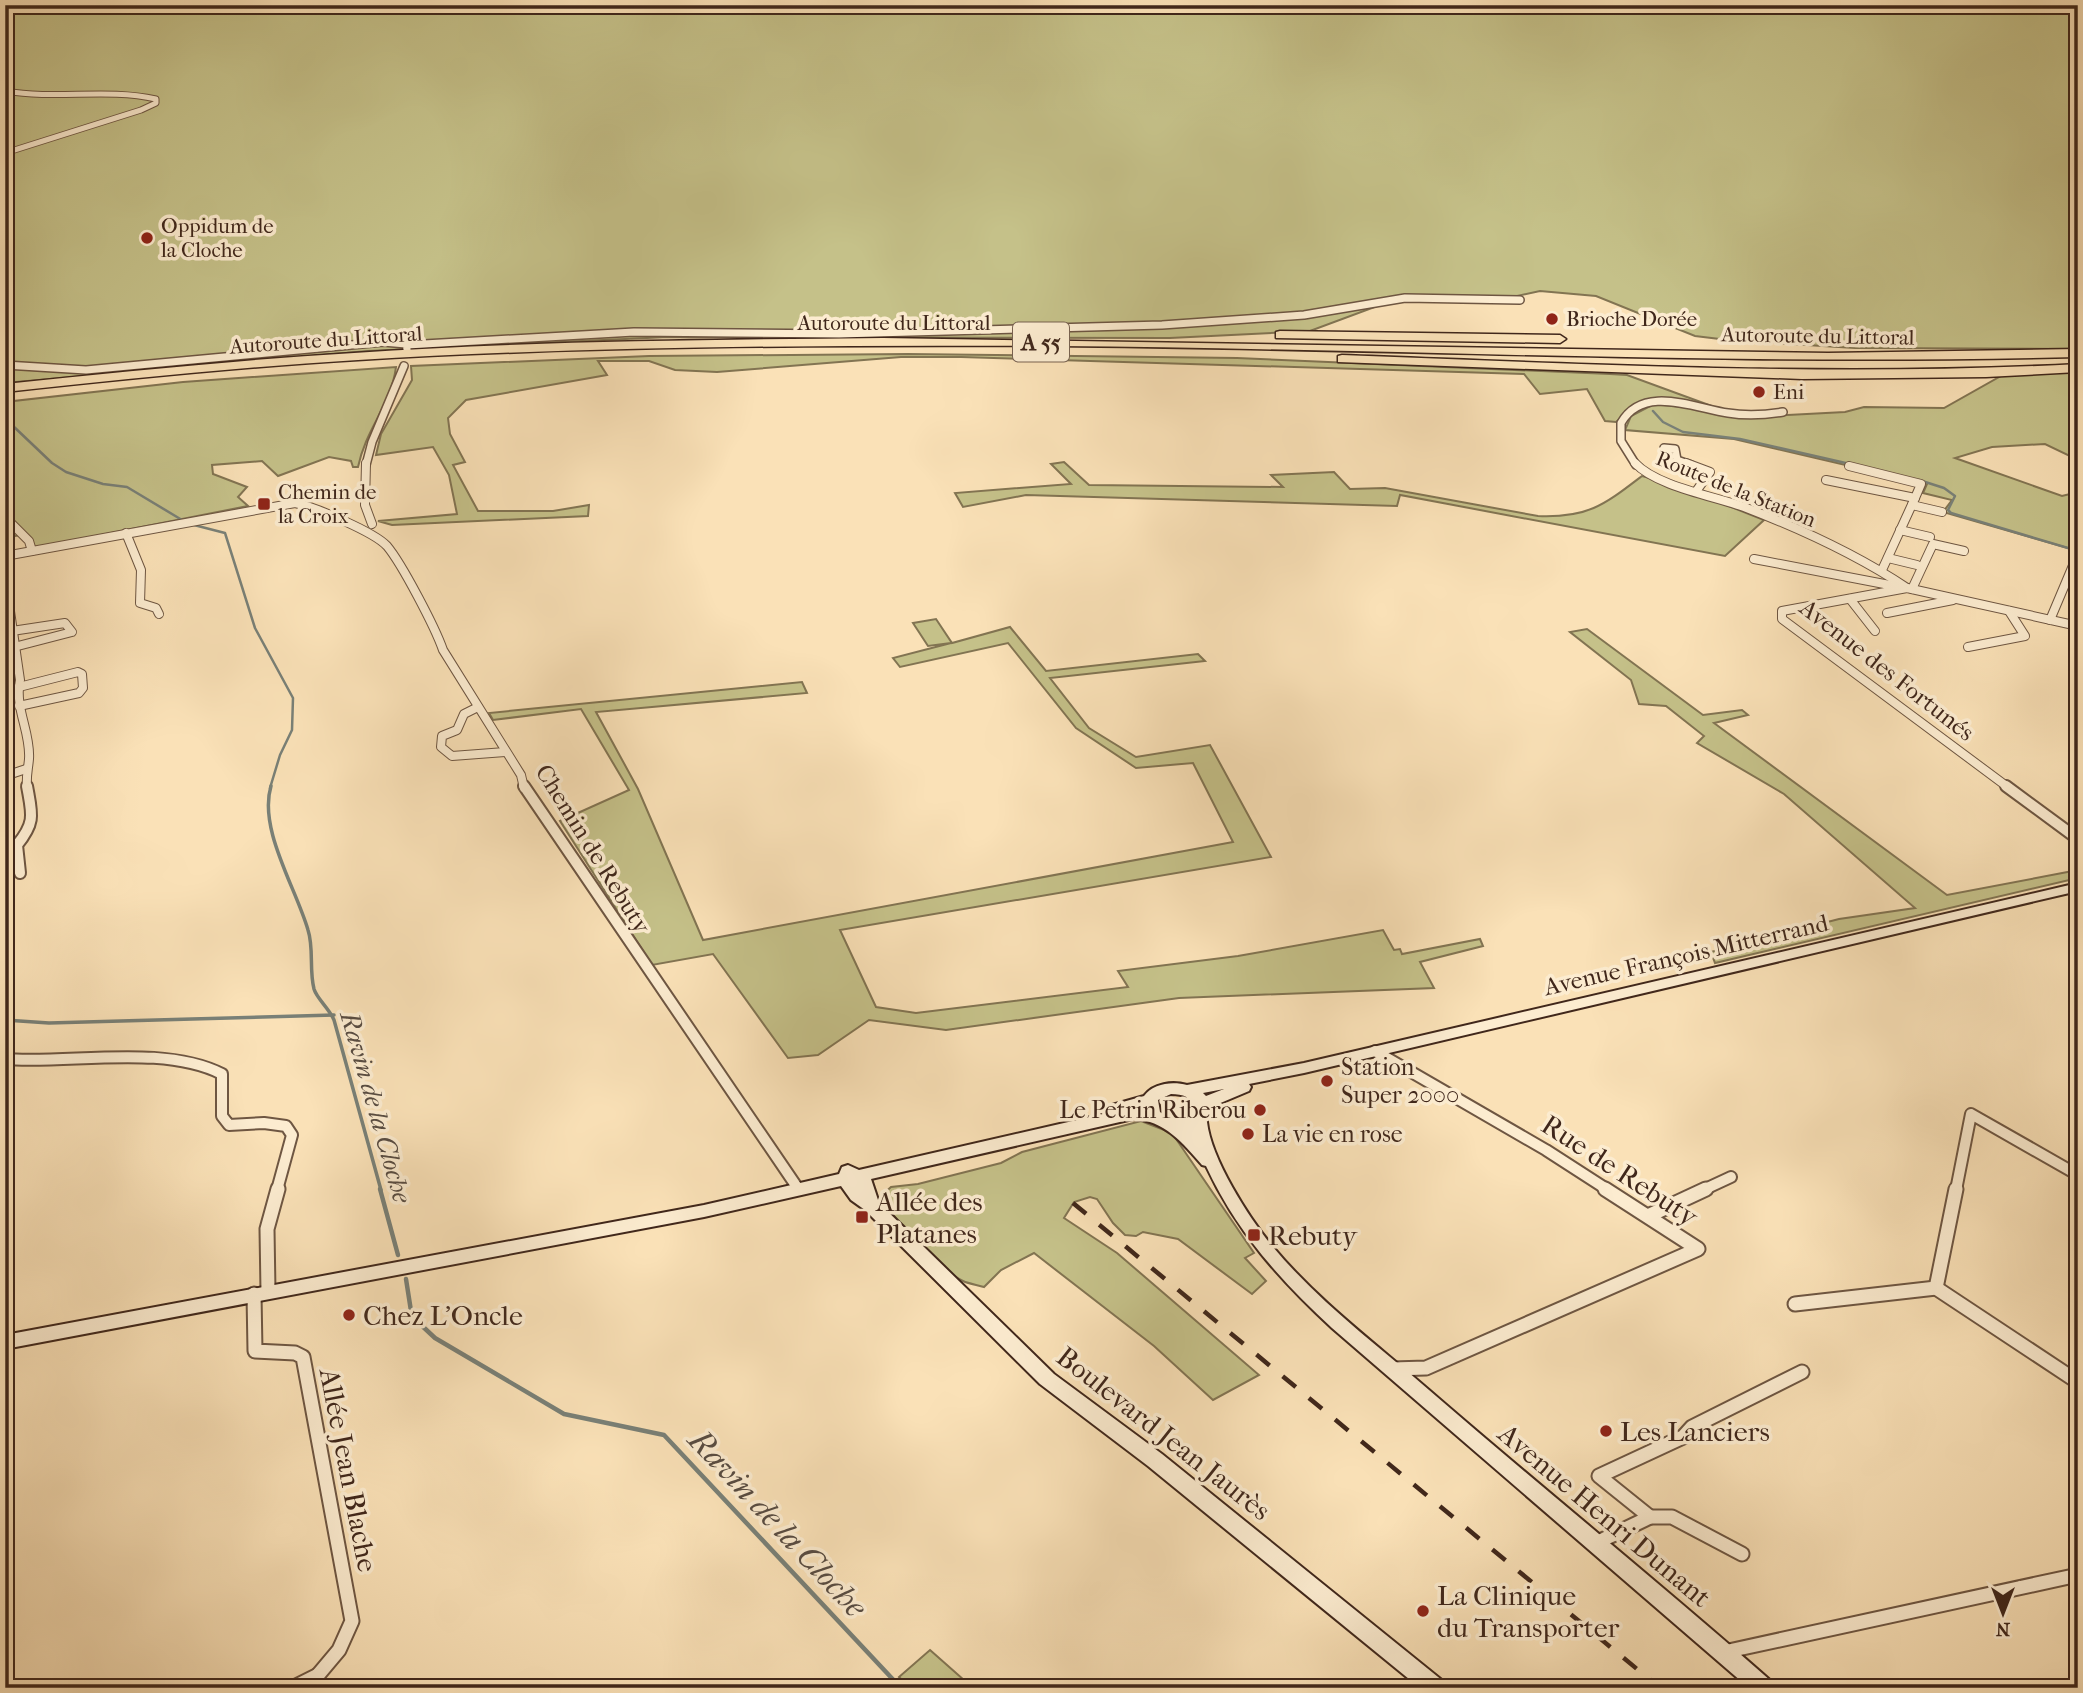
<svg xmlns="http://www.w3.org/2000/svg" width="2083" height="1693" viewBox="0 0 2083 1693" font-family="'IM FELL French Canon',serif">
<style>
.green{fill:#c5c189;stroke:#827452;stroke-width:2}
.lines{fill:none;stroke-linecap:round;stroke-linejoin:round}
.stream-far2{stroke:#798077;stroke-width:2.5}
.stream-far1{stroke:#798077;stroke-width:3.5}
.stream{stroke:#798077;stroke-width:4.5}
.street-far4-casing{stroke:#6e5642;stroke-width:7}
.street-far3-casing{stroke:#6e5642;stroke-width:10}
.street-far2-casing{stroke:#6e5642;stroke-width:10}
.street-far1-casing{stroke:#6e5642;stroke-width:14}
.street-casing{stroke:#6e5642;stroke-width:17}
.secondary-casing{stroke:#40271b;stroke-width:4}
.highway-casing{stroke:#40271b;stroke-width:3}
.street-far4{stroke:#fcecd0;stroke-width:5}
.street-far3{stroke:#fcecd0;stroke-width:7}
.street-far2{stroke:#fcecd0;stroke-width:8}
.street-far1{stroke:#fcecd0;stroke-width:10}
.street{stroke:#fcecd0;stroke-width:13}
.secondary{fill:#fcecd0;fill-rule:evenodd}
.highway{fill:#fae1b7;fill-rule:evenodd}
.rail{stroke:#40271b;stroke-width:4.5;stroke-dasharray:17 17;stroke-linecap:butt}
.poi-dot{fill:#8f2418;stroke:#fcecd0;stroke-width:2.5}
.labels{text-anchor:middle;stroke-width:7;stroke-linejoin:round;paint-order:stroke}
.far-poi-label{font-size:21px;fill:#40271b;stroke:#fcecd0;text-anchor:start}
.far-street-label{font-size:21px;fill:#40271b;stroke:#fcecd0}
.shield{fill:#fcecd0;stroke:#786251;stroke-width:2}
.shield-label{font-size:23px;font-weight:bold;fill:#40271b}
.street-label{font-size:24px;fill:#40271b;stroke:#fcecd0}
.poi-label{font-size:24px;fill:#40271b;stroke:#fcecd0;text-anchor:start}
.water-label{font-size:26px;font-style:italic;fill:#584c42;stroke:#fcecd0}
.near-street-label{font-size:28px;fill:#40271b;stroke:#fcecd0}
.near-poi-label{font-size:28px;fill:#40271b;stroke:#fcecd0;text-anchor:start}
.near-water-label{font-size:32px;font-style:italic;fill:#584c42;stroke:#fcecd0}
</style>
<rect width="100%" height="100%" fill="#fae1b7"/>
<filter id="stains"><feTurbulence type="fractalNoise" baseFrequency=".00286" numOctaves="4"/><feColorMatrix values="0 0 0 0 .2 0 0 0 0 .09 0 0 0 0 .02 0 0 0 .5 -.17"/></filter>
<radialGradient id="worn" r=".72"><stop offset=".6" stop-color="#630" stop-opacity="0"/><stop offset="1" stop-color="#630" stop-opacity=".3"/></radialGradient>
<g class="green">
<path d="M5,5H2078V349L1855,348L1728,340L1695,336L1596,296L1540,291L1490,302H1388L1310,331L1170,338L668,337L368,351L5,383Z"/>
<path d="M908,354L1237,358L1610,374L1627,375L1728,412L1695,405H1637L1616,422L1605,421L1587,389L1540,394L1524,374L961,357H901L717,372L675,370L649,361H598L607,375L466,400L448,418L450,434L465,462L453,465L478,511H553L589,505L588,516L392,525L378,521L457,514L449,475L433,447L376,455L381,434L412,380L411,366L649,356Z"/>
<path d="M396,367C391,406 366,428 358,467H353L351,461L329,457L278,476L262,461L212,465L213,474L247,487L238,497L248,506L35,548L25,534L5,538V402L183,382Z"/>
<path d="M2078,370V460L2045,444L1992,447L1955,458L2062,496L2078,492V551L1943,512L1952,500L1923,493L1927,484L1734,439L1625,430L1631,416L1654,404L1770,416L1845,412L1864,407L1944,408L2001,376Z"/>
<path d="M1064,462L1089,485L1283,487L1271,475L1334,472L1350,489L1385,488L1538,516C1588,518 1604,505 1642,476L1673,484L1764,520L1725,556L1400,495L1397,506L1026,495L963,507L955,493L1071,484L1051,464Z"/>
<path d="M936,619L952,643L1010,627L1046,671L1198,654L1205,661L1050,678L1089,728L1136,757L1210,745L1271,857L840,930L876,1007L916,1013L1128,987L1118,971L1238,956L1383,930L1394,950L1400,949L1402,954L1480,939L1483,946L1420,962L1434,988L1179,998L946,1030L869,1020L818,1055L788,1058L713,954L652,965L560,821L629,790L581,709L493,720L489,713L802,682L807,693L596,712L638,789L703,940L1233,842L1193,763L1136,768L1076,728L1008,643L900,667L893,658L951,643L928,646L913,623Z"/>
<path d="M1587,629L1703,715L1742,710L1748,715L1714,723L1947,895L2078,870V878L1715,963L1711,952L1839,919L1915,908L1784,794L1697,743L1704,736L1666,706L1639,704L1631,680L1570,632Z"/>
<path d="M1141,1121L1172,1133L1254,1253L1245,1258L1266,1281L1252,1294L1178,1239L1143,1232L1136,1236L1125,1235L1113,1223L1097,1199L1090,1197L1074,1202L1064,1218L1117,1253L1259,1375L1213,1400L1154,1346L1034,1253L1001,1270L984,1287C978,1285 969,1284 963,1281C942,1271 889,1217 882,1195L891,1187L918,1184L1001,1163L1022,1152Z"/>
<path d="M930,1650L973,1688H910L899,1677Z"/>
</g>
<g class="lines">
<g class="stream-far2">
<path d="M5,374L8,383"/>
<path d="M6,402V417L12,425L52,463L66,472L103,484L127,487L182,520"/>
<path d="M1653,411L1663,422L1683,432L1740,439L1850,464"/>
<path d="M1919,480L1944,488L1955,496L1948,510L1951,513L2078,551"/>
<path d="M194,525L225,533L255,628L293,698L292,730L280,755L270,788"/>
</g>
<g class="stream-far1">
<path d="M271,786C258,829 296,888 308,930C314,948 309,970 314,989C317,999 329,1008 334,1020L381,1190"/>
<path d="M5,1020L49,1023L334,1015"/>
</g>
<g class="stream">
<path d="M380,1189L398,1255"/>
<path d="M406,1279L411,1311"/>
<path d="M420,1324L435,1338L564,1414L664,1435L901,1688"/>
</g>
<g class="street-far4-casing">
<path id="street-far4" d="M5,91C58,100 105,88 156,99V103L141,110L5,153"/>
</g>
<g class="street-far3-casing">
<g id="street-far3">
<path d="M407,345L634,332L839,334L1162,325L1304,315L1405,298L1520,300"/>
<path d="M5,365L86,370L383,342L406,344L407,349"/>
<path d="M1664,448L1675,449L1677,460L1691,465"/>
<path d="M366,465L372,442L404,366"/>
<path d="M1636,465L1621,441V423C1643,384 1694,408 1728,413C1746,416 1765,415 1783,412"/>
</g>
</g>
<g class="street-far2-casing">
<g id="street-far2">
<path d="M366,463L365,505L372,524"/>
<path d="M1635,463C1656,486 1713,496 1744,507C1801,529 1856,554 1907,588"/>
<path d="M1686,463L1710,472L1697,490"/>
<path d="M1849,466L1921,484L1915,498"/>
<path d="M1826,480L1915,498L1882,570"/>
<path d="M1912,505L1942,512"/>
<path d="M5,517L29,541L32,551"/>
<path d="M1900,530L1930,537"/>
<path d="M126,533L141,570L140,603L156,608L159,614"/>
<path d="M5,556L295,503C315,507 374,532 387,546C402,564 435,627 443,650L521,775L524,788"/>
<path d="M1888,558L1917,565"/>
<path d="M1754,559L1900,587"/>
<path d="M5,577L20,680C14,708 31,732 29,759C28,770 26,776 27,788"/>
<path d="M1912,589L1933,544L1964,551"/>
<path d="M1850,599L1875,631"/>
<path d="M1887,613L1953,600"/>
<path d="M2050,620L2077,556"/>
<path d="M12,631L65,623L72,632L14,647"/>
<path d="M1968,647L2025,636L2009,611"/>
<path d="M19,687L78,672L82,674L83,688L79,693L19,706"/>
<path d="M478,707L464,714L457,730L442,736L441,747L452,756L505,752"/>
<path d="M5,776L26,769"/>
<path d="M2009,788L1782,619V611L1907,588L2078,626"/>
</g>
</g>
<g class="street-far1-casing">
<g id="street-far1">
<path d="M524,786L799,1190"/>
<path d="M2006,786L2078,839"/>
<path d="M20,873L17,845C36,822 32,814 27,786"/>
<path d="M1375,1051L1546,1150L1608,1190"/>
<path d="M5,1059C71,1064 163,1044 222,1074V1116L229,1125L264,1123L286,1126L292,1135L277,1190"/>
<path d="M1703,1190L1731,1177"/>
<path d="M1956,1190L1971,1114L2078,1175"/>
</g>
</g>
<g class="street-casing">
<g id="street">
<path d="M1648,1216L1706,1189"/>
<path d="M1936,1288L1956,1189"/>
<path d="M1936,1288L2078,1382"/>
<path d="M268,1291L267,1229L278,1189"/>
<path d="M254,1294L255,1351L295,1353L303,1357L352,1621L339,1650L318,1675L316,1688"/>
<path d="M1795,1304L1936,1288"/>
<path d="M1392,1369L1426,1368L1698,1249L1605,1189"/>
<path d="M1650,1517H1672L1742,1554"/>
<path d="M1596,1543L1650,1517L1599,1476L1683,1437L1692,1427L1802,1372"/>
<path d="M1724,1652L2078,1575"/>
<path d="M292,1688L318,1675"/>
</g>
</g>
<g class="secondary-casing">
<path id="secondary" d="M2078,883V891L1304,1073L1249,1084L1251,1087L1249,1091L1211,1107C1209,1112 1206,1116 1207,1122C1211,1159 1249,1218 1273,1247C1318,1301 1376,1344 1429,1390C1542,1488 1659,1582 1771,1681L1774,1688H1749L1332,1328C1280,1280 1236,1231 1206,1166L1202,1165C1183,1143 1164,1120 1133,1119L871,1179L879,1203L1054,1374L1162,1454L1443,1681L1446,1688H1420L1148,1466L1040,1384L865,1210L851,1200L841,1186L704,1217L5,1349V1335L704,1205L839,1174L842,1167L848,1165L859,1170L1112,1112L1110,1109L1112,1105L1144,1096C1153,1083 1173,1081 1187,1085L1304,1063ZM1224,1089L1206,1096L1203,1093ZM1171,1094C1183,1094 1192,1097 1195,1109C1187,1123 1171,1120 1160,1112L1158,1100Z"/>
</g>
<g class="highway-casing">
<g id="highway">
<path d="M1280,331L1560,335L1566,339L1560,343L1276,338V332Z"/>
<path d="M883,338L1828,353L2078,349V357C1737,366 1397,349 1056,346C824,345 591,346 358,360C240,367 123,379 5,392V384C121,372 237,360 354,353C530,341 707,340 883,338Z"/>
<path d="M1342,355C1588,364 1832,377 2078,364V372L1986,377L1802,379L1338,362V356Z"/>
</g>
</g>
<use href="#street-far4" class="street-far4"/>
<use href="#street-far3" class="street-far3"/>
<use href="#street-far2" class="street-far2"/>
<use href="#street-far1" class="street-far1"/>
<use href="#street" class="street"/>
<use href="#secondary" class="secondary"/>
<use href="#highway" class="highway"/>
<path class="rail" d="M1073,1203L1660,1688"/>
</g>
<g class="poi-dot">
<circle cx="147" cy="238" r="7"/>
<circle cx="1552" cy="319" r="7"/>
<circle cx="1759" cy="392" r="7"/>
<rect x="257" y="497" width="14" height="14" rx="3.5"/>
<circle cx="1327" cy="1081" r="7"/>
<circle cx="1260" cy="1110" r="7"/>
<circle cx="1248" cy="1134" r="7"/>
<rect x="855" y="1210" width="14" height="14" rx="3.5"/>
<rect x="1247" y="1228" width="14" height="14" rx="3.5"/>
<circle cx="349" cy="1315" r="7"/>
<circle cx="1606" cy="1431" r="7"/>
<circle cx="1423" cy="1611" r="7"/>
</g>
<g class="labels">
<g class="far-poi-label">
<text x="161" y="233">Oppidum de<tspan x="161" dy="24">la Cloche</tspan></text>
<text x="1566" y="326">Brioche Dorée</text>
<text x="1773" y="399">Eni</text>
<text x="278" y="499">Chemin de<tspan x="278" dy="24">la Croix</tspan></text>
</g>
<g class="far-street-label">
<text x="894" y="330">Autoroute du Littoral</text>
<text transform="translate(1818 336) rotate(1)" y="7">Autoroute du Littoral</text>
<text transform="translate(326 340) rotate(-4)" y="7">Autoroute du Littoral</text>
<text transform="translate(1736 489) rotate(22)" y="7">Route de la Station</text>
</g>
<rect class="shield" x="1013" y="322.5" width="56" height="39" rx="5"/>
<g class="shield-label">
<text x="1041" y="350">A 55</text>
</g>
<g class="street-label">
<text transform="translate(1887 670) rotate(38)" y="8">Avenue des Fortunés</text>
<text transform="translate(593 849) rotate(58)" y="8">Chemin de Rebuty</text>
<text transform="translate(1686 955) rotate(-13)" y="8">Avenue François Mitterrand</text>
</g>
<g class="poi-label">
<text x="1341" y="1075">Station<tspan x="1341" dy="28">Super 2000</tspan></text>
<text x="1246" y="1118" text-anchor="end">Le Petrin Riberou</text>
<text x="1262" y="1142">La vie en rose</text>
</g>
<g class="water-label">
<text transform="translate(376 1107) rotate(74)" y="9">Ravin de la Cloche</text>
</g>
<g class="near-street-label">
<text transform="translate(1620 1170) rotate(33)" y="10">Rue de Rebuty</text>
<text transform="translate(1164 1433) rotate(38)" y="10">Boulevard Jean Jaurès</text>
<text transform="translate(349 1470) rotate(79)" y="10">Allée Jean Blache</text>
<text transform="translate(1605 1515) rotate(40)" y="10">Avenue Henri Dunant</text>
</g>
<g class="near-poi-label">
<text x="876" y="1211">Allée des<tspan x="876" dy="32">Platanes</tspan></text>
<text x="1268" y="1245">Rebuty</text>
<text x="363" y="1325">Chez L'Oncle</text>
<text x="1620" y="1441">Les Lanciers</text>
<text x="1437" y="1605">La Clinique<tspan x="1437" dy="32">du Transporter</tspan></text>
</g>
<g class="near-water-label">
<text transform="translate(778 1523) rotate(47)" y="11">Ravin de la Cloche</text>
</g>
</g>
<rect width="2083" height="1693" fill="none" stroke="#fae1b7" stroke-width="28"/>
<rect x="7" y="7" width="2069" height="1679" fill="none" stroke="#40271b" stroke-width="3.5"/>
<rect x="14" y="14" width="2055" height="1665" fill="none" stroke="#40271b" stroke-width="2"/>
<g transform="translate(2003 1613) rotate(180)" stroke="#fcecd0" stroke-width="5" paint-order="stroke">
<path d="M0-5L12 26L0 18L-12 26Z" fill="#40271b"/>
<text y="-10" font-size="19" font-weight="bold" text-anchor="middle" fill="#40271b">N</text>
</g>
<rect width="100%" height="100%" filter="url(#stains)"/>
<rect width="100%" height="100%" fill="url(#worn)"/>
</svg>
